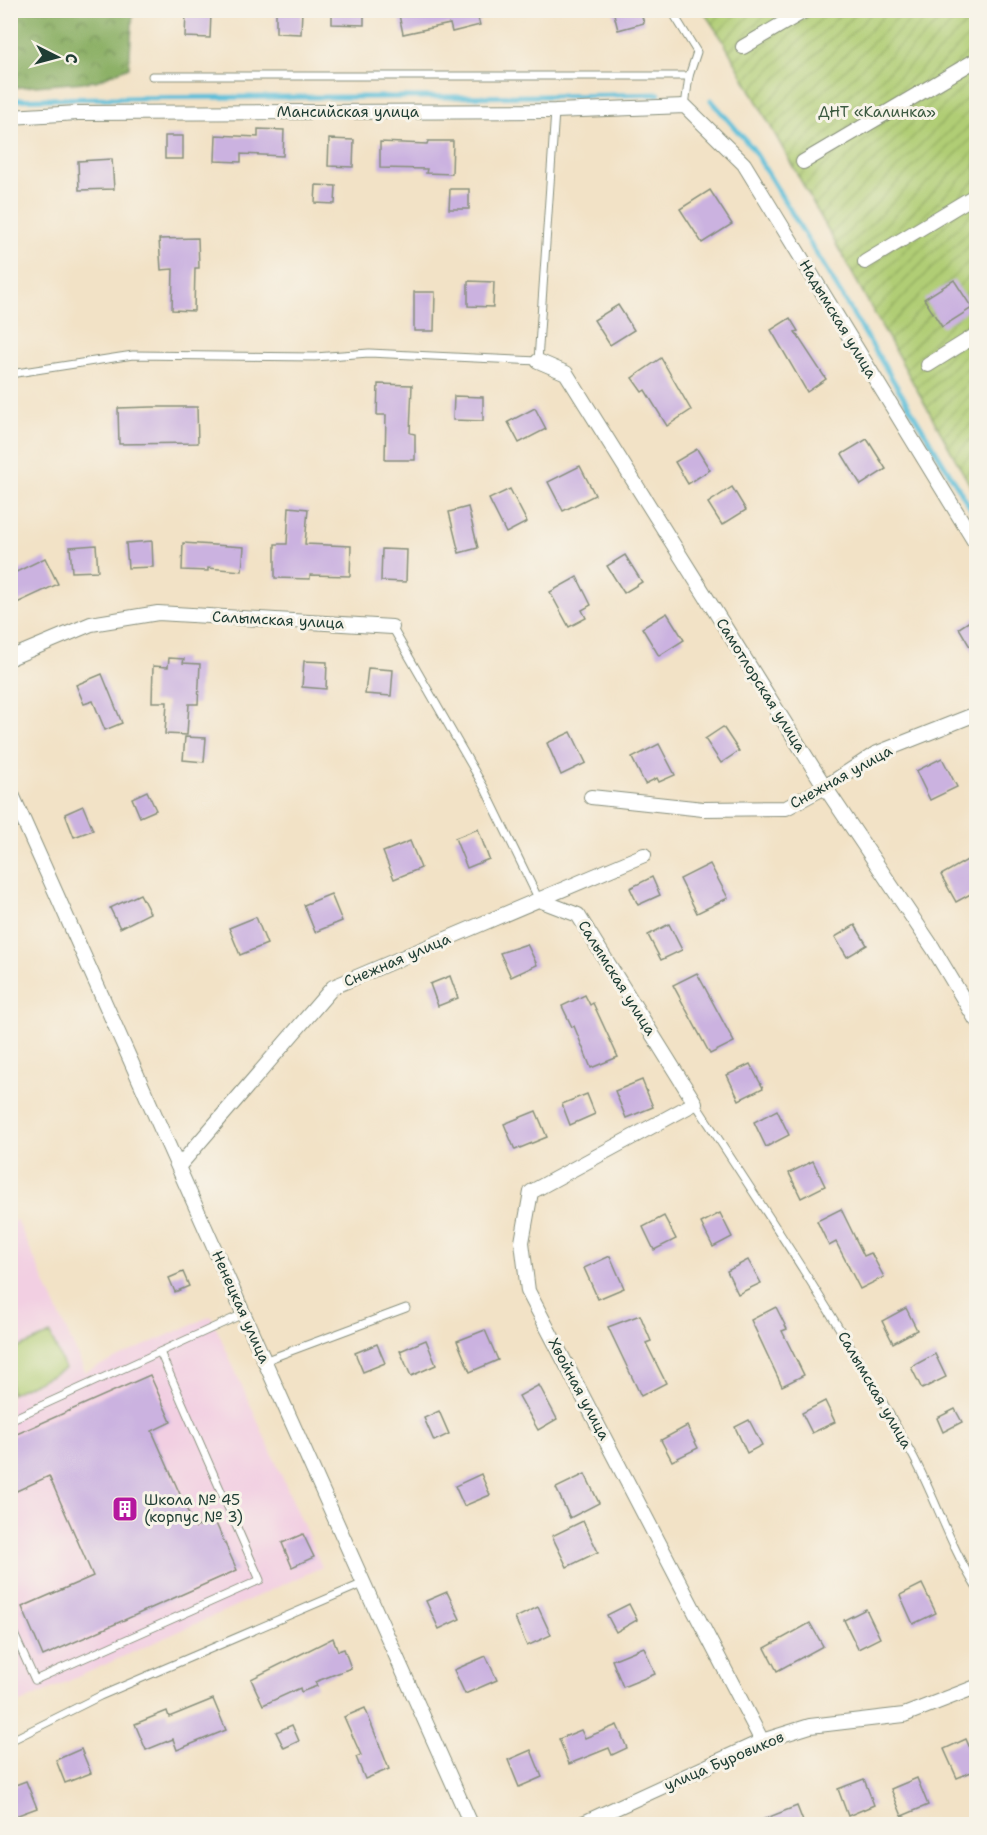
<svg xmlns="http://www.w3.org/2000/svg" width="987" height="1835" viewBox="0 0 987 1835" font-family="'Shantell Sans',sans-serif">
<style>
.built{fill:#f2cfe2}
.forest{fill:url(#forest-crowns);stroke:#56764d;stroke-width:1.5}
.garden{fill:url(#garden-furrows);stroke:#688554;stroke-width:1.5}
.pitch{fill:#b0cd74;stroke:#688554;stroke-width:1.5}
.lines{fill:none;stroke-linecap:round;stroke-linejoin:round}
.stream{stroke:#5abed9;stroke-width:5}
.building{fill:#cbb2e0}
.lane-casing{stroke:#88907d;stroke-width:9}
.street-casing{stroke:#88907d;stroke-width:16}
.lane{stroke:#fff;stroke-width:7}
.street{stroke:#fff;stroke-width:14}
.labels{text-anchor:middle;stroke-width:6;stroke-linejoin:round;paint-order:stroke}
.street-label{font-size:15px;fill:#1f3d34;stroke:#f7f3e8}
.park-label{font-size:15px;fill:#3c5a41;stroke:#f7f3e8}
.poi-label{font-size:15px;fill:#1f3d34;stroke:#f7f3e8;text-anchor:start}
</style>
<defs>
<pattern id="forest-crowns" width="20" height="18" patternUnits="userSpaceOnUse" patternTransform="scale(1.5)"><rect width="20" height="18" fill="#8cb066"/><path d="M2 6a3 3 0 1 1 6 0M12 15a3 3 0 1 1 6 0" fill="none" stroke="#729055"/></pattern>
<pattern id="garden-furrows" width="10" height="10" patternUnits="userSpaceOnUse" patternTransform="scale(1.5)"><rect width="10" height="10" fill="#b0cd74"/><path d="M-1 1l2-2M0 10L10 0M9 11l2-2" fill="none" stroke="#8fa860"/></pattern>
</defs>
<rect width="100%" height="100%" fill="#f7f3e8"/>
<filter id="ink" filterUnits="userSpaceOnUse"><feTurbulence type="fractalNoise" baseFrequency=".0167" numOctaves="2"/><feDisplacementMap in="SourceGraphic" scale="12" xChannelSelector="R" yChannelSelector="G"/><feConvolveMatrix kernelMatrix="1 2 1 2 8 2 1 2 1" color-interpolation-filters="sRGB"/></filter>
<filter id="wash" filterUnits="userSpaceOnUse"><feTurbulence type="fractalNoise" baseFrequency=".008" numOctaves="4" result="noise"/><feDisplacementMap in="SourceGraphic" scale="24" xChannelSelector="R" yChannelSelector="G"/><feGaussianBlur stdDeviation="1.35" result="paint"/><feColorMatrix in="noise" values="0 0 0 0 0 0 0 0 0 0 0 0 0 0 0 0 0 1.4 0 .05"/><feComposite in="paint" operator="in"/></filter>
<g filter="url(#wash)">
<rect width="100%" height="100%" fill="#f2e2c6"/>
<path class="built" d="M17,1220L85,1372L211,1316L322,1567L11,1707L10,1223Z"/>
<path class="forest" d="M11,10L133,11L129,67L96,81L11,88Z"/>
<path class="garden" d="M703,11H976V496L722,39Z"/>
<path class="pitch" d="M50,1334L65,1369L11,1394V1351Z"/>
<g class="lines">
<g class="stream">
<path d="M10,100C227,94 443,100 659,94"/>
<path d="M711,100L753,149L976,517"/>
</g>
</g>
<g id="blocks">
<g class="building">
<path d="M276,10H302L301,34L276,33Z"/>
<path d="M332,10H364V25L332,24Z"/>
<path d="M398,10H484V17L478,18L480,25L452,32L450,24L403,34Z"/>
<path d="M613,10H640L644,23L618,30Z"/>
<path d="M186,12L211,13L210,38L185,37Z"/>
<path d="M258,129L284,130L283,156L241,154V162L215,161L216,135L258,137Z"/>
<rect x="165" y="136" width="18" height="23"/>
<path d="M329,139L354,140L353,167L328,166Z"/>
<path d="M428,141H453L452,174L426,173L427,169L380,168V142L427,144Z"/>
<path d="M112,159L114,189L79,190L78,161Z"/>
<path d="M316,185L336,186L335,204L315,203Z"/>
<path d="M450,189H469V209H449Z"/>
<path d="M710,190L732,224L702,243L680,209Z"/>
<path d="M198,238L199,268H195L194,311L172,310L173,269L161,270L159,239Z"/>
<path d="M954,280L972,308L942,327L924,299Z"/>
<path d="M468,281L494,282L493,307L468,306Z"/>
<path d="M414,292H435L434,331H414Z"/>
<path d="M618,305L634,330L610,345L594,320Z"/>
<path d="M790,318L798,331L795,332L826,379L807,392L771,330Z"/>
<path d="M661,358L691,410L667,426L645,390L642,392L632,378Z"/>
<path d="M378,384L412,385L410,433L415,434V460H385L386,415H377Z"/>
<path d="M454,396L483,397V421L453,420Z"/>
<path d="M152,407H197L198,443L119,444L118,408Z"/>
<path d="M535,408L546,429L519,443L508,422Z"/>
<path d="M867,439L886,469L861,485L842,454Z"/>
<path d="M697,449L710,470L688,484L675,462Z"/>
<path d="M580,466L595,495L563,511L548,482Z"/>
<path d="M732,487L746,510L722,525L708,503Z"/>
<path d="M510,489L527,522L506,533L489,499Z"/>
<path d="M289,507L308,509L305,544L351,546L350,576L310,575V579L275,578V544H287Z"/>
<path d="M468,507L478,548L459,553L449,512Z"/>
<path d="M152,541L153,567L128,568L126,543Z"/>
<path d="M183,543L244,547L242,571L208,568V571L182,570Z"/>
<path d="M96,545L98,571L72,572L70,547Z"/>
<path d="M382,549L407,550L406,582L381,581Z"/>
<path d="M625,555L642,582L624,593L607,566Z"/>
<path d="M45,558L58,584L17,603L10,588V575Z"/>
<path d="M577,577L591,605L582,610L586,618L569,627L550,592Z"/>
<path d="M667,613L684,640L659,656L642,628Z"/>
<path d="M976,617V657L959,628Z"/>
<path d="M169,658L184,659L183,663L200,664L198,704H189L187,735L165,734L167,702H152L153,666L168,667Z"/>
<path d="M304,661L327,662L326,689L302,687Z"/>
<path d="M368,668L393,670L391,696L365,694Z"/>
<path d="M102,674L122,723L105,730L93,701L84,704L76,685Z"/>
<path d="M723,727L739,751L721,763L705,739Z"/>
<path d="M571,732L586,763L561,775L547,743Z"/>
<path d="M185,737L206,738L204,762L183,760Z"/>
<path d="M659,744L675,775L659,782L657,778L645,784L632,758Z"/>
<path d="M942,758L957,787L930,800L916,771Z"/>
<path d="M147,791L156,810L140,817L132,798Z"/>
<path d="M83,806L93,830L74,837L65,814Z"/>
<path d="M478,829L489,859L467,868L455,838Z"/>
<path d="M410,841L421,868L394,879L383,852Z"/>
<path d="M976,855V891L956,902L941,875Z"/>
<path d="M710,864L728,898L697,913L680,879Z"/>
<path d="M652,877L660,895L638,905L630,888Z"/>
<path d="M140,894L150,913L120,928L110,908Z"/>
<path d="M331,894L342,921L315,932L304,905Z"/>
<path d="M256,917L267,944L240,955L229,928Z"/>
<path d="M669,924L682,950L661,960L648,935Z"/>
<path d="M855,925L867,945L847,957L835,937Z"/>
<path d="M527,944L537,965L511,977L500,953Z"/>
<path d="M697,973L734,1042L710,1054L673,985Z"/>
<path d="M450,976L458,998L438,1006L430,984Z"/>
<path d="M585,995L590,1005L593,1003L618,1057L591,1068L574,1026L572,1027L562,1006Z"/>
<path d="M750,1064L763,1088L739,1100L727,1075Z"/>
<path d="M642,1080L653,1107L626,1118L615,1091Z"/>
<path d="M587,1094L595,1114L570,1125L562,1104Z"/>
<path d="M777,1110L789,1135L766,1147L754,1122Z"/>
<path d="M536,1111L547,1137L515,1150L504,1124Z"/>
<path d="M813,1161L825,1186L801,1198L789,1173Z"/>
<path d="M841,1209L864,1256L871,1253L884,1277L860,1289L836,1242L829,1246L817,1221Z"/>
<path d="M720,1213L732,1237L713,1247L701,1223Z"/>
<path d="M664,1216L676,1239L654,1250L643,1227Z"/>
<path d="M610,1256L624,1288L598,1299L584,1268Z"/>
<path d="M748,1260L761,1283L738,1294L727,1271Z"/>
<path d="M183,1272L189,1286L175,1292L169,1278Z"/>
<path d="M776,1307L787,1329L782,1331L804,1375L782,1386L751,1320Z"/>
<path d="M906,1308L917,1330L893,1343L882,1321Z"/>
<path d="M640,1315L651,1341L646,1343L666,1383L641,1396L608,1327Z"/>
<path d="M485,1330L498,1360L470,1372L457,1341Z"/>
<path d="M426,1340L436,1365L411,1376L400,1351Z"/>
<path d="M377,1344L385,1363L363,1372L355,1353Z"/>
<path d="M935,1354L946,1377L922,1389L911,1367Z"/>
<path d="M150,1375L171,1422L152,1431L195,1528L214,1519L237,1570L43,1656L22,1607L93,1576L49,1476L10,1494V1437Z"/>
<path d="M539,1385L557,1419L538,1430L519,1396Z"/>
<path d="M825,1401L835,1422L812,1433L802,1413Z"/>
<path d="M955,1409L962,1422L943,1432L937,1418Z"/>
<path d="M439,1411L449,1434L434,1441L424,1418Z"/>
<path d="M749,1420L762,1445L747,1453L735,1427Z"/>
<path d="M687,1426L698,1448L672,1461L661,1440Z"/>
<path d="M481,1474L490,1495L464,1506L455,1486Z"/>
<path d="M585,1474L599,1503L570,1518L556,1488Z"/>
<path d="M583,1521L598,1552L567,1567L552,1536Z"/>
<path d="M303,1534L314,1557L292,1567L282,1543Z"/>
<path d="M922,1584L936,1613L913,1624L900,1595Z"/>
<path d="M447,1592L460,1619L439,1629L426,1601Z"/>
<path d="M629,1604L637,1620L616,1632L607,1615Z"/>
<path d="M538,1607L551,1635L527,1646L515,1618Z"/>
<path d="M866,1609L880,1638L858,1649L844,1620Z"/>
<path d="M810,1623L823,1646L777,1671L765,1648Z"/>
<path d="M333,1638L338,1651L344,1649L351,1668L315,1682L317,1686L301,1692L300,1688L263,1705L251,1679Z"/>
<path d="M644,1647L655,1674L623,1687L612,1660Z"/>
<path d="M486,1656L497,1680L465,1694L454,1670Z"/>
<path d="M213,1699L226,1730L177,1750L173,1739L146,1750L135,1724L167,1711L169,1717Z"/>
<path d="M365,1708L389,1769L365,1779L356,1757L361,1755L344,1717Z"/>
<path d="M292,1725L299,1741L284,1748L276,1732Z"/>
<path d="M617,1725L627,1748L612,1755L609,1748L569,1764L559,1739L581,1730L585,1738Z"/>
<path d="M966,1739L976,1762V1770L957,1778L944,1749Z"/>
<path d="M81,1749L91,1773L65,1783L56,1760Z"/>
<path d="M531,1750L542,1777L519,1787L508,1760Z"/>
<path d="M917,1778L928,1805L902,1816L891,1789Z"/>
<path d="M864,1779L874,1805L848,1816L838,1789Z"/>
<path d="M26,1781L37,1808L10,1818V1787Z"/>
<path d="M797,1806L804,1824H752Z"/>
</g>
</g>
</g>
<g filter="url(#ink)">
<use href="#blocks" fill-opacity="0" stroke="#88907d" stroke-width="1.5"/>
<g class="lines">
<g class="lane-casing">
<g id="lane">
<path d="M671,10L697,52L689,76L685,106"/>
<path d="M152,76H689"/>
<path d="M10,374L133,355L315,357L369,353L538,361L555,111"/>
<path d="M392,627L485,789L539,900"/>
<path d="M695,1103C771,1219 847,1334 913,1456C936,1499 950,1546 976,1587"/>
<path d="M264,1361L406,1308"/>
<path d="M10,1420L243,1314"/>
<path d="M10,1625L35,1680L260,1580L160,1352"/>
<path d="M10,1741L100,1696L364,1583"/>
</g>
</g>
<g class="street-casing">
<g id="street">
<path d="M743,47L806,10"/>
<path d="M10,117L78,113L555,111L685,106L744,164L976,544"/>
<path d="M803,162L976,60"/>
<path d="M865,262L976,195"/>
<path d="M538,361L566,373L825,787L933,948L976,1020"/>
<path d="M928,365L976,335"/>
<path d="M10,658L91,624L158,613L392,627"/>
<path d="M10,790L471,1824"/>
<path d="M591,797L703,809L786,808L825,787L875,754L976,714"/>
<path d="M539,900L578,915L695,1103L531,1192L522,1242L528,1291L762,1741"/>
<path d="M179,1166L333,987L644,855"/>
<path d="M581,1824L762,1741L810,1726L904,1715L976,1687"/>
</g>
</g>
<use href="#lane" class="lane"/>
<use href="#street" class="street"/>
</g>
</g>
<defs>
<g id="building-square" transform="scale(1.35)"><rect x="-9" y="-9" width="18" height="18" rx="4" fill="#b5179e" stroke="#f7f3e8"/><path d="M-4-6H4V6H1V3H-1V6H-4ZM-2.5-4.3h1.7v1.8h-1.7ZM.8-4.3h1.7v1.8H.8ZM-2.5-1h1.7V.8h-1.7ZM.8-1h1.7V.8H.8Z" fill="#fff"/></g>
</defs>
<g fill-rule="evenodd">
<use href="#building-square" x="125" y="1509"/>
</g>
<g class="labels">
<g class="street-label">
<text x="348" y="117">Мансийская улица</text>
<text transform="translate(838 319) rotate(59)" y="5">Надымская улица</text>
<text transform="translate(278 620) rotate(3)" y="5">Салымская улица</text>
<text transform="translate(761 685) rotate(58)" y="5">Самотлорская улица</text>
<text transform="translate(841 777) rotate(-29)" y="5">Снежная улица</text>
<text transform="translate(397 960) rotate(-23)" y="5">Снежная улица</text>
<text transform="translate(617 978) rotate(58)" y="5">Салымская улица</text>
<text transform="translate(241 1307) rotate(66)" y="5">Ненецкая улица</text>
<text transform="translate(579 1389) rotate(62)" y="5">Хвойная улица</text>
<text transform="translate(875 1390) rotate(60)" y="5">Салымская улица</text>
<text transform="translate(724 1761) rotate(-23)" y="5">улица Буровиков</text>
</g>
<g class="park-label">
<text x="877" y="117">ДНТ «Калинка»</text>
</g>
<g class="poi-label">
<text x="144" y="1505">Школа № 45<tspan x="144" dy="17">(корпус № 3)</tspan></text>
</g>
</g>
<rect width="987" height="1835" fill="none" stroke="#f7f3e8" stroke-width="36"/>
<g transform="translate(57 57) rotate(96)" stroke="#f7f3e8" stroke-width="4.5" paint-order="stroke">
<path d="M0-4.5L10 22L0 15L-10 22Z" fill="#1f3d34"/>
<text y="-9" font-size="16" font-weight="bold" text-anchor="middle" fill="#1f3d34">С</text>
</g>
</svg>
